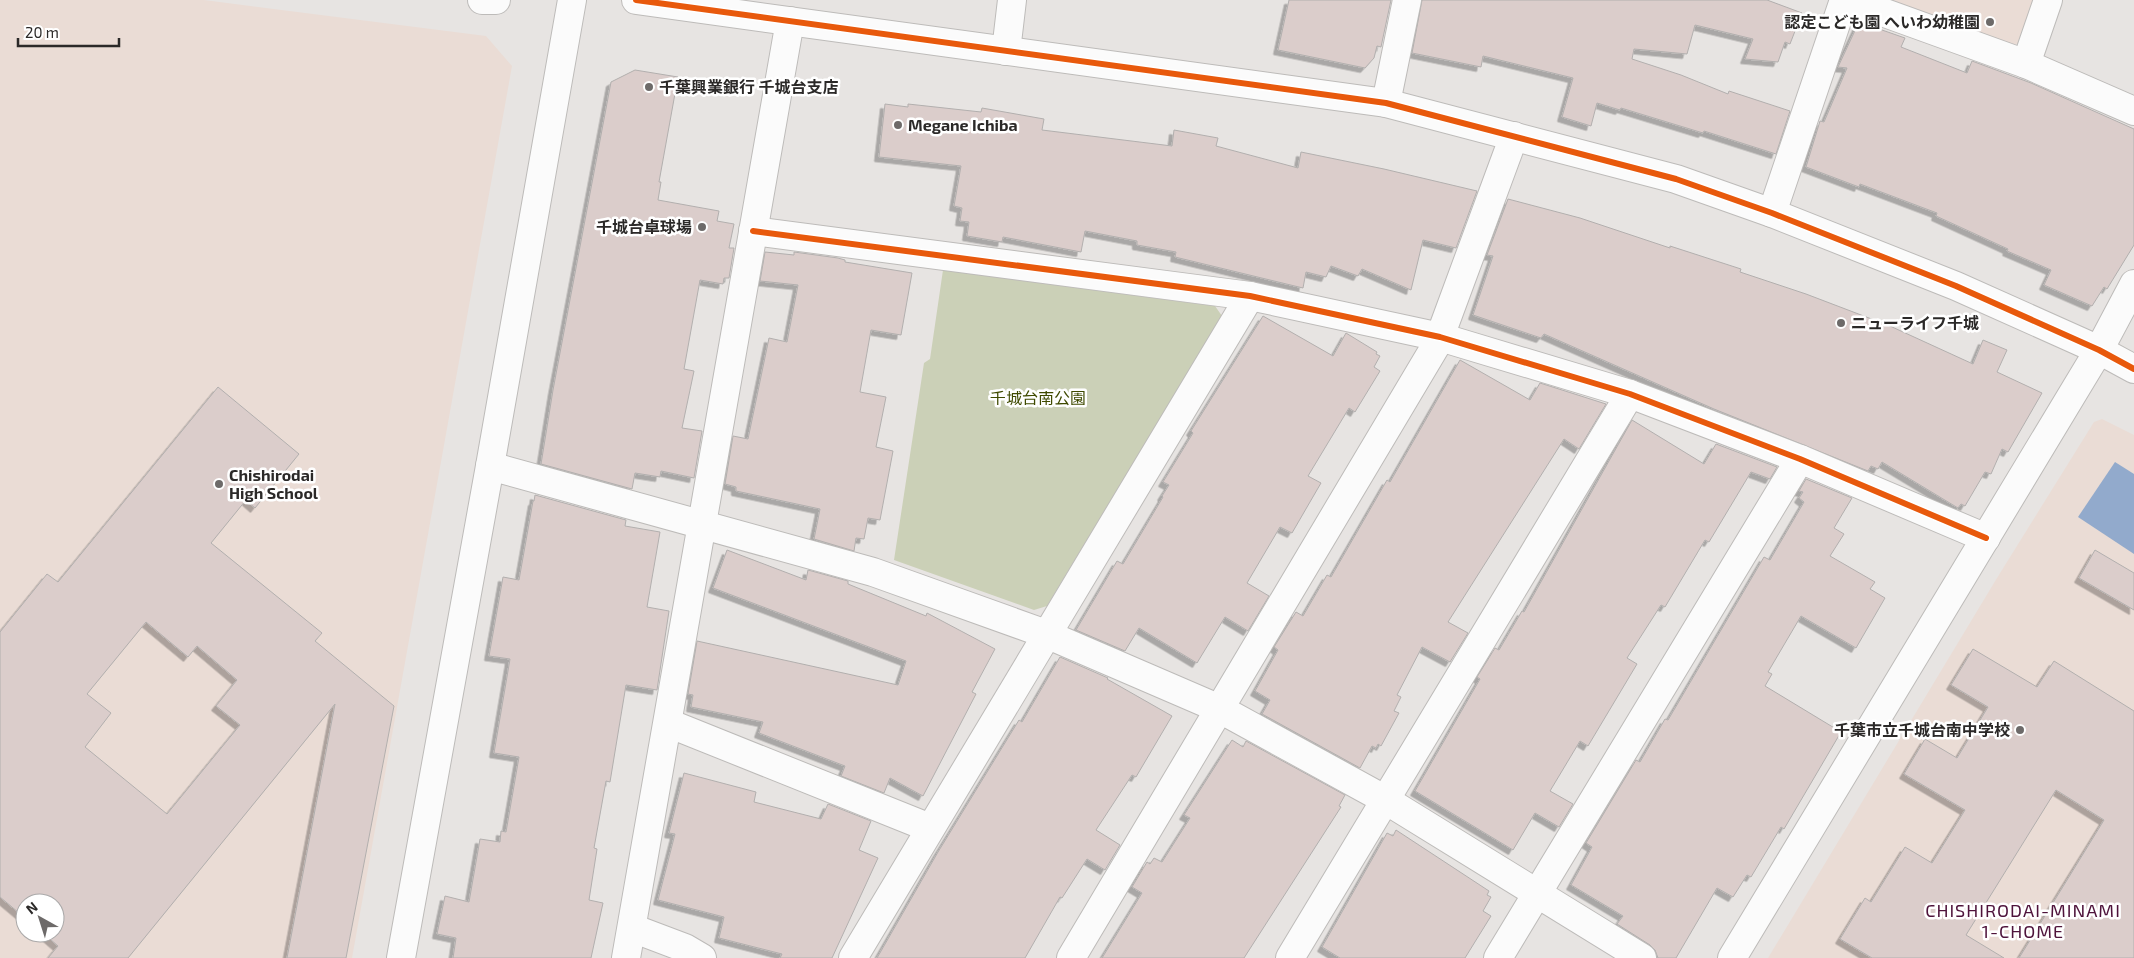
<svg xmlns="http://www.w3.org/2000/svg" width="2134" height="958" viewBox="0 0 2134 958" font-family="'Exo 2','Noto Sans JP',sans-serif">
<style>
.education{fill:#eadcd5;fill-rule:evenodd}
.green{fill:#cbd0b7}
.water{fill:#92aacc}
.building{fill:#dbcdcb;stroke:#b2afae;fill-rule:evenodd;filter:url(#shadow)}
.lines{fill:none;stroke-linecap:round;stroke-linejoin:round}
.street-casing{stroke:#bdbbb9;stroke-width:30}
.secondary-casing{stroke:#bdbbb9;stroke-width:30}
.street{stroke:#fbfbfb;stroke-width:28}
.secondary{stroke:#fbfbfb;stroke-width:28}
.cycleway-casing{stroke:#fff;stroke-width:9}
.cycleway{stroke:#e8590c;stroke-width:6}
.poi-dot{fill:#6d6a69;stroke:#fff;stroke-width:2}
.labels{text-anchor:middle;stroke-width:5;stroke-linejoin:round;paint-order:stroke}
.poi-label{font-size:16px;font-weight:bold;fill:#2b2928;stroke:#fff;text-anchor:start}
.park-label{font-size:16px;fill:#3f4a00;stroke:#fff}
.neighbourhood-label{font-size:18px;letter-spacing:1px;fill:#4e133b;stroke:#fff}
</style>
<defs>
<filter id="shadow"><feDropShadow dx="-4.5" dy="4.5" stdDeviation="0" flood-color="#0004"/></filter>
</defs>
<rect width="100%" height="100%" fill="#e7e4e2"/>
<g class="education">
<path d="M0,0H204L486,36L512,66L352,958H0ZM25,903H55V933H25Z"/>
<path d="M1891,0H2035L2023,44H2011Z"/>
<path d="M2102,419L2134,435V958H1768L1997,578L2094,422Z"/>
</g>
<path class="green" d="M943,270L1215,306L1222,316L1047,606L1034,610L894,560L924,363L930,359Z"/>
<path class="water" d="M2115,462L2134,474V554L2078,517Z"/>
<g class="building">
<path d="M1289,0H1391L1381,47L1377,46L1374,58L1365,68L1278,50Z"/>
<path d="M1422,0H1767L1802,13L1790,44L1785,42L1778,62L1745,59L1753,39L1695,25L1687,54L1634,49L1632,59L1681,75L1728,94L1729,91L1790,111L1776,154L1704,131L1703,133L1621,108L1620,110L1597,103L1591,126L1562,117L1573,78L1483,56L1481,67L1412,53Z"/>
<path d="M1859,22L1905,38L1901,47L1967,73L1972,61L2031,83L2134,129V245L2107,289L2104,287L2092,306L2044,285L2051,270L2007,251L2008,249L1936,216L1937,213L1860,184L1859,187L1806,167L1820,121L1824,122L1847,68L1838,67Z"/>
<path d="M635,70L678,77L659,182H661L658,200L719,211L717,221L734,224L729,248H734L729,278H724L723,284L700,280L684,369L694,371L682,428L702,431L694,478L661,471L660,477L635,473L632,489L541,464L553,390L611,82Z"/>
<path d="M885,104L908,107V104L981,112L982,108L1044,119L1042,130L1172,146L1174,130L1218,138L1216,146L1298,168L1301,152L1384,169L1477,191L1456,248L1423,240L1411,290L1362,269L1358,276L1331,266L1326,277L1306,272L1303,288L1175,257L1176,252L1137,245V241L1085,231L1081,252L1003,237L1002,242L967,236L969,222L960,221L962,208L954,206L961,166L879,157Z"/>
<path d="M1508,199L1580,218L1670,248V246L1741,269L1740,272L1806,294L1890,326L1973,364L1983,340L2007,350L1997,372L2042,393L2008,452L2002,449L1991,474L1985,472L1965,506L1961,504L1958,508L1882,462L1878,469L1871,466L1868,471L1714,409L1544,334L1541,338L1473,315L1493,256L1487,255Z"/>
<path d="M765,252L794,255V252L838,258L845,260V262L912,273L901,335L871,330L860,392L886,397L876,447L893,451L880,520L868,518L864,539L856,538L854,551L814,539L820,509L736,491V487L725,484L733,436L748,439L769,338L787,342L798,285L760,281Z"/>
<path d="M1263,316L1333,356L1346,333L1377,352L1376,354L1380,356L1374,367L1380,371L1355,412L1349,408L1308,476L1321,483L1292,533L1280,527L1247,583L1269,596L1248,631L1225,617L1197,663L1139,628L1125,651L1076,630L1117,561L1123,564L1163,497L1162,496L1169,485L1163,482L1193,433L1191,431Z"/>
<path d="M1460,360L1530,400L1540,383L1606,404L1579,449L1564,439L1448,622L1468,633L1450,662L1422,647L1397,695L1401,697L1394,711L1399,713L1381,746L1378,744L1376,748L1372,746L1360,768L1262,714L1270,700L1255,691L1278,650L1274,647L1296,612L1303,616L1327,575L1331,577L1387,480L1390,482Z"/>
<path d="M218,387L299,454L255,508L246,500L211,543L322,633L315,641L394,706L346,958H287L335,704L128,958H48L58,946L43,933H55V903H25V918L0,897V632L47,574L58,582ZM146,622L188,657L197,646L237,680L216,706L240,725L167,814L85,747L111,713L87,694Z"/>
<path d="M1632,420L1704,464L1716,444L1777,467L1770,479L1751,472L1709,542L1705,540L1665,607L1661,605L1627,658L1637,664L1588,746L1580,741L1550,791L1573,804L1559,827L1535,813L1513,850L1415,791L1480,679L1477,677L1495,648L1499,650L1522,611L1524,612Z"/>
<path d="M1806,479L1852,498L1834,528L1844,534L1830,556L1875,582L1870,589L1885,598L1856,648L1801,616L1768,672L1772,674L1765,686L1841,732L1784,829L1781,827L1751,877L1747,875L1733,897L1717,888L1676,958H1658L1655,950L1650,945L1617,924L1623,916L1571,885L1592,847L1586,843L1636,760L1640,762L1665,719L1668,720L1764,557L1770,560L1804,502L1799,498L1803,492L1799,491Z"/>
<path d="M535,495L626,520L625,526L660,532L647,607L669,611L657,690L626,685L610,782L606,781L594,848L597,849L589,900L603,903L591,958H453L456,938L437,934L445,896L469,902L480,839L500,842L501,831L506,832L519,757L494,753L510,659L489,656L503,577L519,580L533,501H534Z"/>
<path d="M727,550L806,580L808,570L848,581V584L926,616L927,613L995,649L972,692L976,694L923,796L890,778L884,793L841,776L845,766L759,733L763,722L691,707L693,695L688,694L697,641L898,685L906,661L713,588Z"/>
<path d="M2095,550L2134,573V610L2079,578Z"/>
<path d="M1973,649L2037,687L2054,661L2134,711V958H2019L2104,820L2056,790L1966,935L2004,958H1872L1840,939L1865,898L1871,902L1905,847L1932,863L1965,810L1904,774L1925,739L1957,758L1988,707L1951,685Z"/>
<path d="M1060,657L1108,678L1107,679L1172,716L1136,777L1132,775L1096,830L1120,845L1105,870L1087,859L1062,898L1060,897L1025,958H877L938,852L1019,720L1022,722Z"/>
<path d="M1232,740L1243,747L1246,741L1345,795L1339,806L1341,807L1244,958H1102L1142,893L1132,887L1147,862L1150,864L1154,858L1162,862L1190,818L1184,815Z"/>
<path d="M684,773L756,792L754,802L821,819L828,804L871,821L859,850L878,858L832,958H780L782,954L719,938L724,917L658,900L675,834L669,833Z"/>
<path d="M1396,830L1489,891L1487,895L1491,897L1483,911L1491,916L1465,958H1340L1322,947L1387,833L1393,836Z"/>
</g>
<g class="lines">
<g class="street-casing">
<g id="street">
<path d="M1849,0L2026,64L2134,111"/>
<path d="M1006,51L1012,0"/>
<path d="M2026,64L2048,0"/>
<path d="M1386,103L1407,0"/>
<path d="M1772,213L1844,0"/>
<path d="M753,231L1250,296L1440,337L1630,394L1800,459L1986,538"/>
<path d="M490,466L873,572L1046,634L1220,709L1384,799L1642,958"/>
<path d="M668,723L930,828"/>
<path d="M632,928L685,948L702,958"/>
<path d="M626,958L790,21"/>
<path d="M853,958L1250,296"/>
<path d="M1071,958L1438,342L1514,136"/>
<path d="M1290,958L1630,394"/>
<path d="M1498,958L1800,459"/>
</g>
</g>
<g class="secondary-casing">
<g id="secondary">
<path d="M482,0H496"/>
<path d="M636,0L1386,103L1676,179L1772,213L1956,286L2099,350L2134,369"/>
<path d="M401,958L490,466L572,0"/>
<path d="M1732,958L2099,350L2134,284"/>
</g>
</g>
<use href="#street" class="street"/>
<use href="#secondary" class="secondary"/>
<g class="cycleway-casing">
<g id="cycleway">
<path d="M636,0L1386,103L1676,179L1772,213L1956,286L2099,350L2134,369"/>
<path d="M753,231L1250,296L1440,337L1630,394L1800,459L1986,538"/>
</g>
</g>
<use href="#cycleway" class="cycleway"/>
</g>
<g class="poi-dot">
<circle cx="1990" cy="22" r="5"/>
<circle cx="649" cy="87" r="5"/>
<circle cx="898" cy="125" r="5"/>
<circle cx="702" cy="227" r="5"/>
<circle cx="1841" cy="323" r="5"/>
<circle cx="219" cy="484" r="5"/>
<circle cx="2020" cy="730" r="5"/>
</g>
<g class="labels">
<g class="poi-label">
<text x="1980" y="28" text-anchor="end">認定こども園 へいわ幼稚園</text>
<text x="659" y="93">千葉興業銀行 千城台支店</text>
<text x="908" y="131">Megane Ichiba</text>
<text x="692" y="233" text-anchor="end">千城台卓球場</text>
<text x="1851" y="329">ニューライフ千城</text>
<text x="229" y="481">Chishirodai<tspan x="229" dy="18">High School</tspan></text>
<text x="2010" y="736" text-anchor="end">千葉市立千城台南中学校</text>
</g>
<g class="park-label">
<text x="1038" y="404">千城台南公園</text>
</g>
<g class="neighbourhood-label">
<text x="2023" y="917">CHISHIRODAI-MINAMI<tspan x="2023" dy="21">1-CHOME</tspan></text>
</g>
</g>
<g transform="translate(40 918) rotate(321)"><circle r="24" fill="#ffffff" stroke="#aaa9a9"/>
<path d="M0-4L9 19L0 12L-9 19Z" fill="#6d6a69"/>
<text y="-8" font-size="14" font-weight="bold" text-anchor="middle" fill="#2b2928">N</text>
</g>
<path d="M18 38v8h101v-8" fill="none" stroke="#2b2928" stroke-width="2.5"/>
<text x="25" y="38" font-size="15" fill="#2b2928" stroke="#ffffff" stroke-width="4" paint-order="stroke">20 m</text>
</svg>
